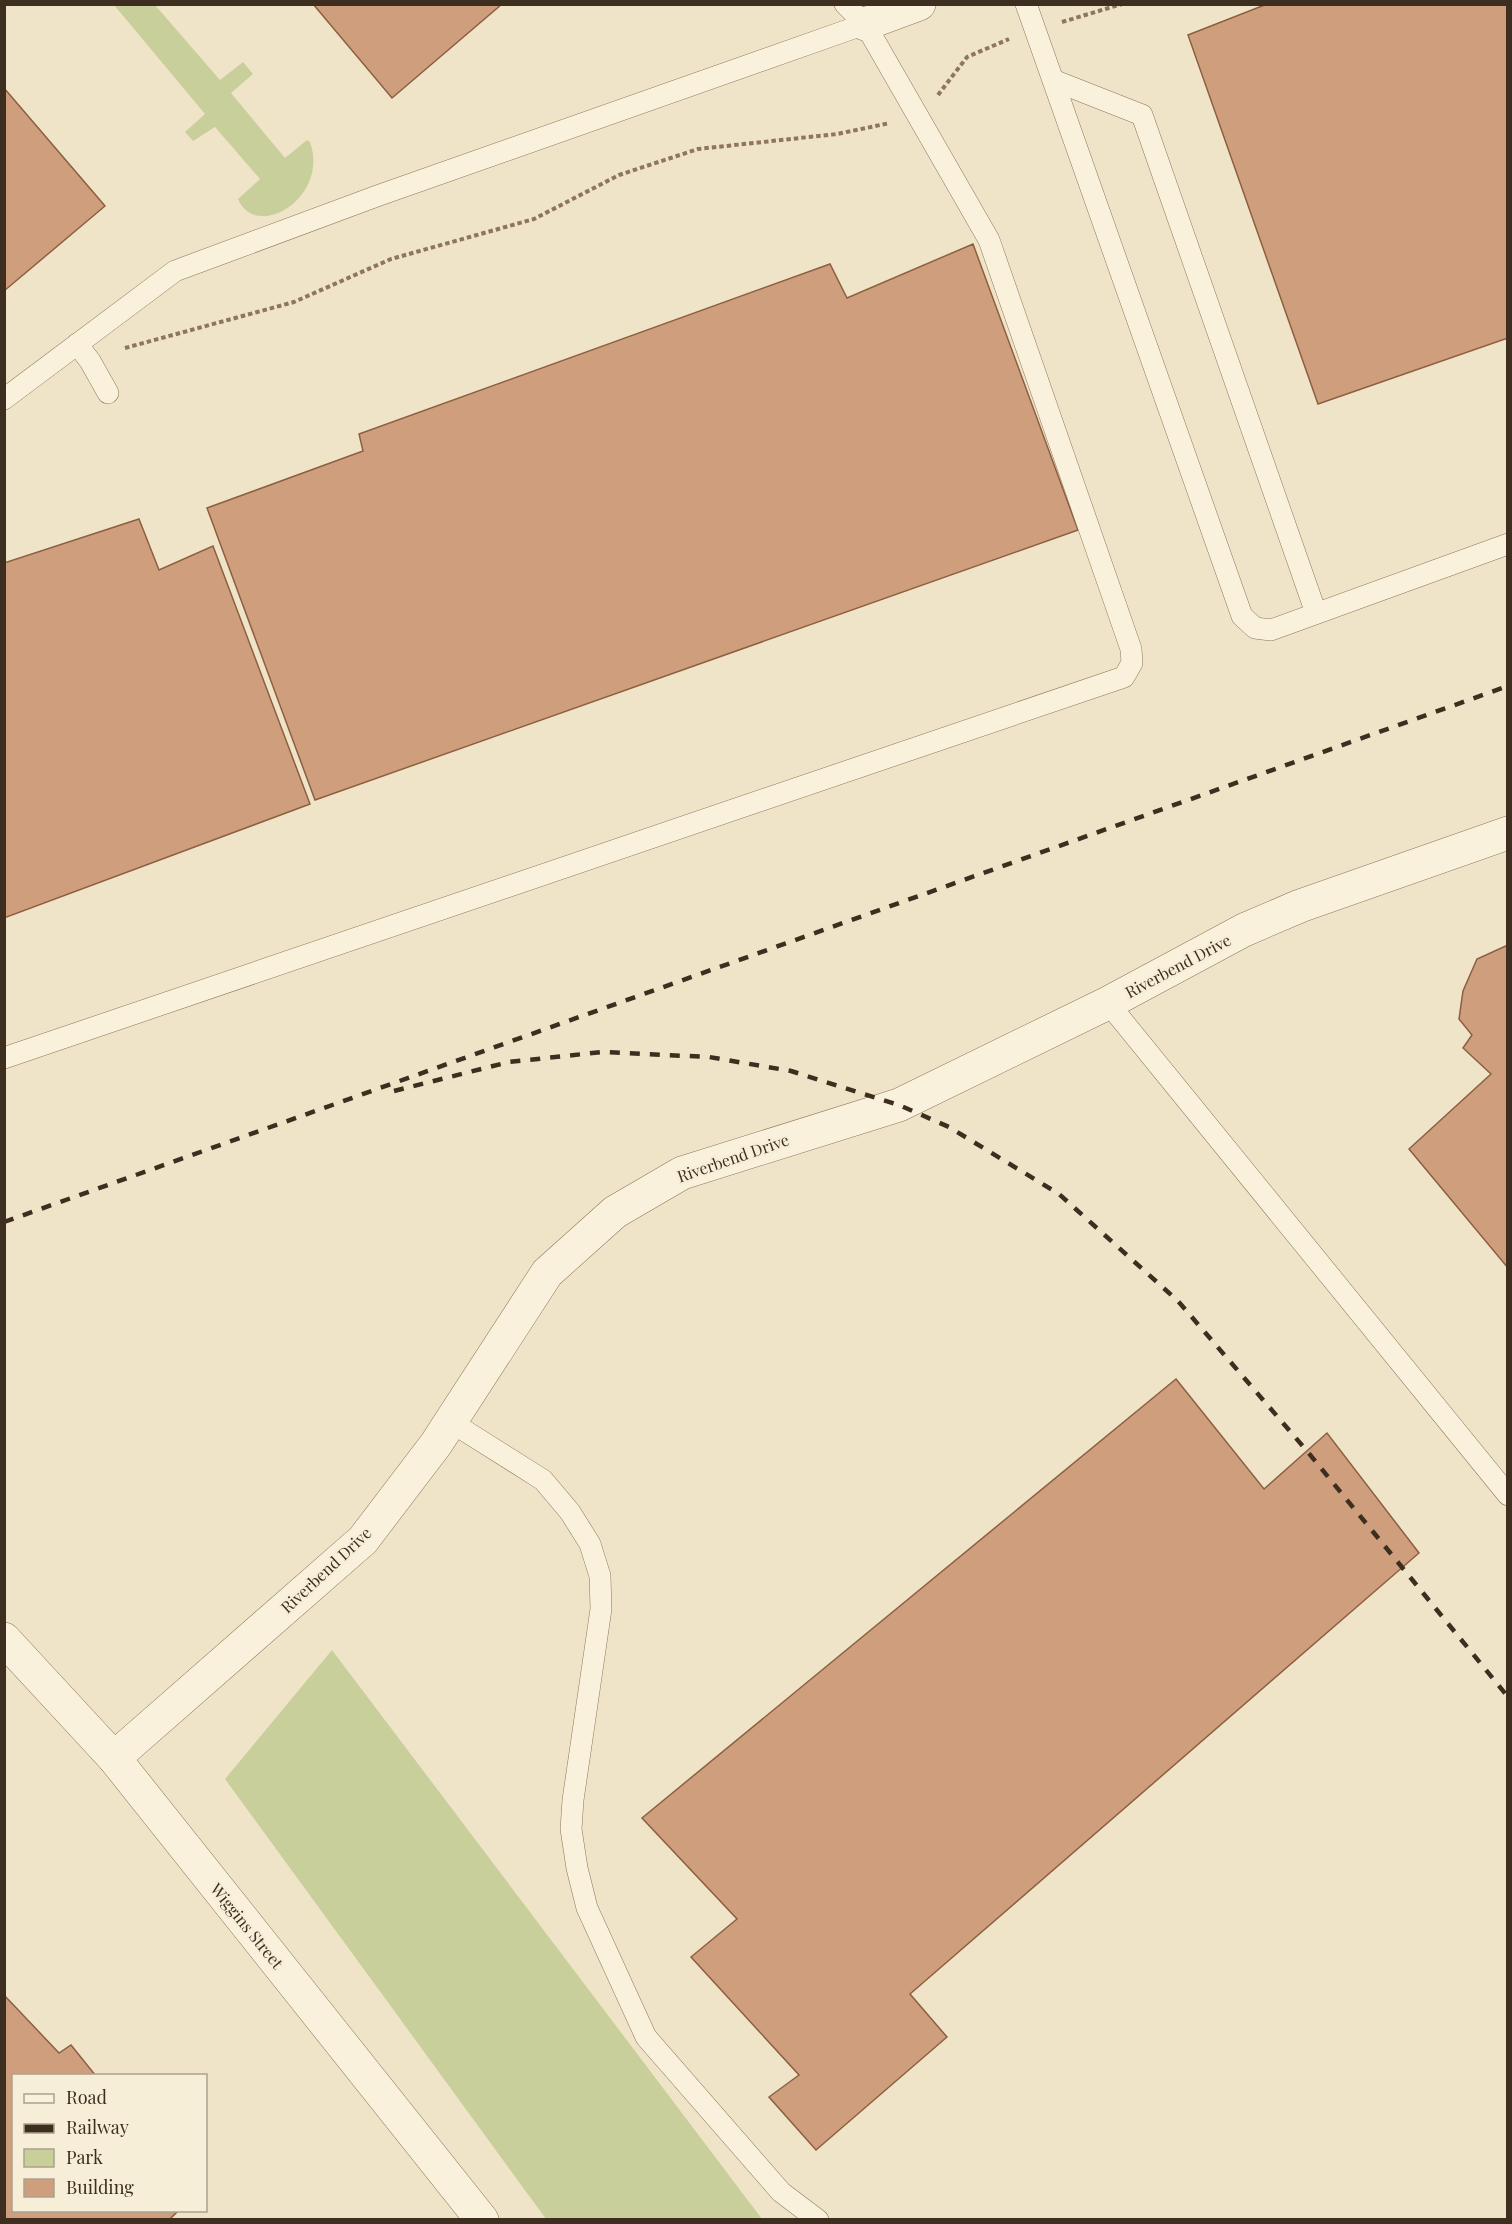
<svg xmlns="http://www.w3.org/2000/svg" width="1512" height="2224" viewBox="0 0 1512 2224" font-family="'Playfair Display',serif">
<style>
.green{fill:#c9cf9b}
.building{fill:#cf9f7d;stroke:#8d5f41;stroke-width:1.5}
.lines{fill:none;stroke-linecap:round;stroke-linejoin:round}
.service-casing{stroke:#8d765c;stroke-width:22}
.minor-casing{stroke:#8d765c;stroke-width:34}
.path{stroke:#8d765c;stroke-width:4;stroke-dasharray:4.5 3;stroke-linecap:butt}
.service{stroke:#faf1dc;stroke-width:21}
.minor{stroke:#faf1dc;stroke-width:33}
.rail{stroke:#3d2e20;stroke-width:4.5;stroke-dasharray:10 10;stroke-linecap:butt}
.labels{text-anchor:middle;stroke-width:5;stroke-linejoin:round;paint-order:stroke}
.street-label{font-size:16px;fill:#3d2e20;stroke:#f7eed8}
</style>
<rect width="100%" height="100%" fill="#f0e4c8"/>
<g class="green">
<path d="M114,5H155L220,80L243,62L253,74L231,93L285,158L307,140L310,142C330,198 256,242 238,199L260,179L215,127L193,141L185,132L205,114Z"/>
<path d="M332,1650L762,2219H546L225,1779Z"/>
</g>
<g class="building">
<path d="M313,4H502L392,98Z"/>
<path d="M1267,4H1508V338L1318,404L1188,35Z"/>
<path d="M4,88L105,206L4,291Z"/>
<path d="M973,244L1078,530L315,800L207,508L363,451L359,434L830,264L847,298Z"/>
<path d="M139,519L159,570L213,546L310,804L4,918V563Z"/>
<path d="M1508,945V1268L1409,1149L1491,1074L1463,1048L1472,1035L1459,1019L1463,991L1477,959Z"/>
<path d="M1176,1379L1264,1489L1327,1433L1419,1553L910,1994L947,2037L816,2150L769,2097L799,2075L691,1957L737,1919L642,1818Z"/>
<path d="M4,1995L59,2053L71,2045L96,2076H14V2210H179L171,2218L172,2220H4Z"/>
</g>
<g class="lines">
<g class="service-casing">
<g id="service">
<path d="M1026,4L1242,616L1255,628L1271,630L1508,544"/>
<path d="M1053,80L1142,115L1316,613"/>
<path d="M77,344L90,361L108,393"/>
<path d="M4,399L175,271L377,196L865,24"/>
<path d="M1108,1003L1508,1495"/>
<path d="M4,1058L1124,677L1132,663L1131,649L989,240L865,24L845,4"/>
<path d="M451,1422L543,1480L570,1512L590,1544L600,1576L601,1609L573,1800L571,1829L577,1868L587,1908L646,2037L781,2192L818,2220"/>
</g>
</g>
<g class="minor-casing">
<g id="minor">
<path d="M865,24L919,4"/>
<path d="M4,1639L114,1758L482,2220"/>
<path d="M114,1758L363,1540L436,1444L547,1273L615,1212L682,1173L899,1105L1108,1003L1244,930L1300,906L1508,833"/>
</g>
</g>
<g class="path">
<path d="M1062,22L1122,4"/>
<path d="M938,95L967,57L1009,39"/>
<path d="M125,348L294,302L391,259L534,219L619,175L698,149L837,134L890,123"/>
</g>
<use href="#service" class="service"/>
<use href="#minor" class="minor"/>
<g class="rail">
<path d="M394,1091L509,1062L602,1052L709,1057L791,1071L899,1105L949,1127L1059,1194L1178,1301L1307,1451L1508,1697"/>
<path d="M4,1222L1508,686"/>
</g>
</g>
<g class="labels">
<g class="street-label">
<text transform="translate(1178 966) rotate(-28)" y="6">Riverbend Drive</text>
<text transform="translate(733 1158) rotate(-19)" y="6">Riverbend Drive</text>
<text transform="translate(326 1570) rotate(-43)" y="6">Riverbend Drive</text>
<text transform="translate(247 1926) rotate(51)" y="6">Wiggins Street</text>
</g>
</g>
<rect width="1512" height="2224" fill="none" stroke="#3d2e20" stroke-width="12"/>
<rect x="12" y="2074" width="195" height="138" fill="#f7eed8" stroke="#ada18e" stroke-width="1.5"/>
<rect x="24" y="2094" width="30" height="9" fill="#faf1dc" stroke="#ada18e" stroke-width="1.5"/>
<text x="66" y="2104" font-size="18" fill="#3d2e20">Road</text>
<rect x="24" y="2124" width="30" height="9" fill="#3d2e20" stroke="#ada18e" stroke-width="1.5"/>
<text x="66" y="2134" font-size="18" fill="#3d2e20">Railway</text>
<rect x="24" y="2149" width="30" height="18" fill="#c9cf9b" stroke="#ada18e" stroke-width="1.5"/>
<text x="66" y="2164" font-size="18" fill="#3d2e20">Park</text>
<rect x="24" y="2179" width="30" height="18" fill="#cf9f7d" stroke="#ada18e" stroke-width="1.5"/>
<text x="66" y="2194" font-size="18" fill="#3d2e20">Building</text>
</svg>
